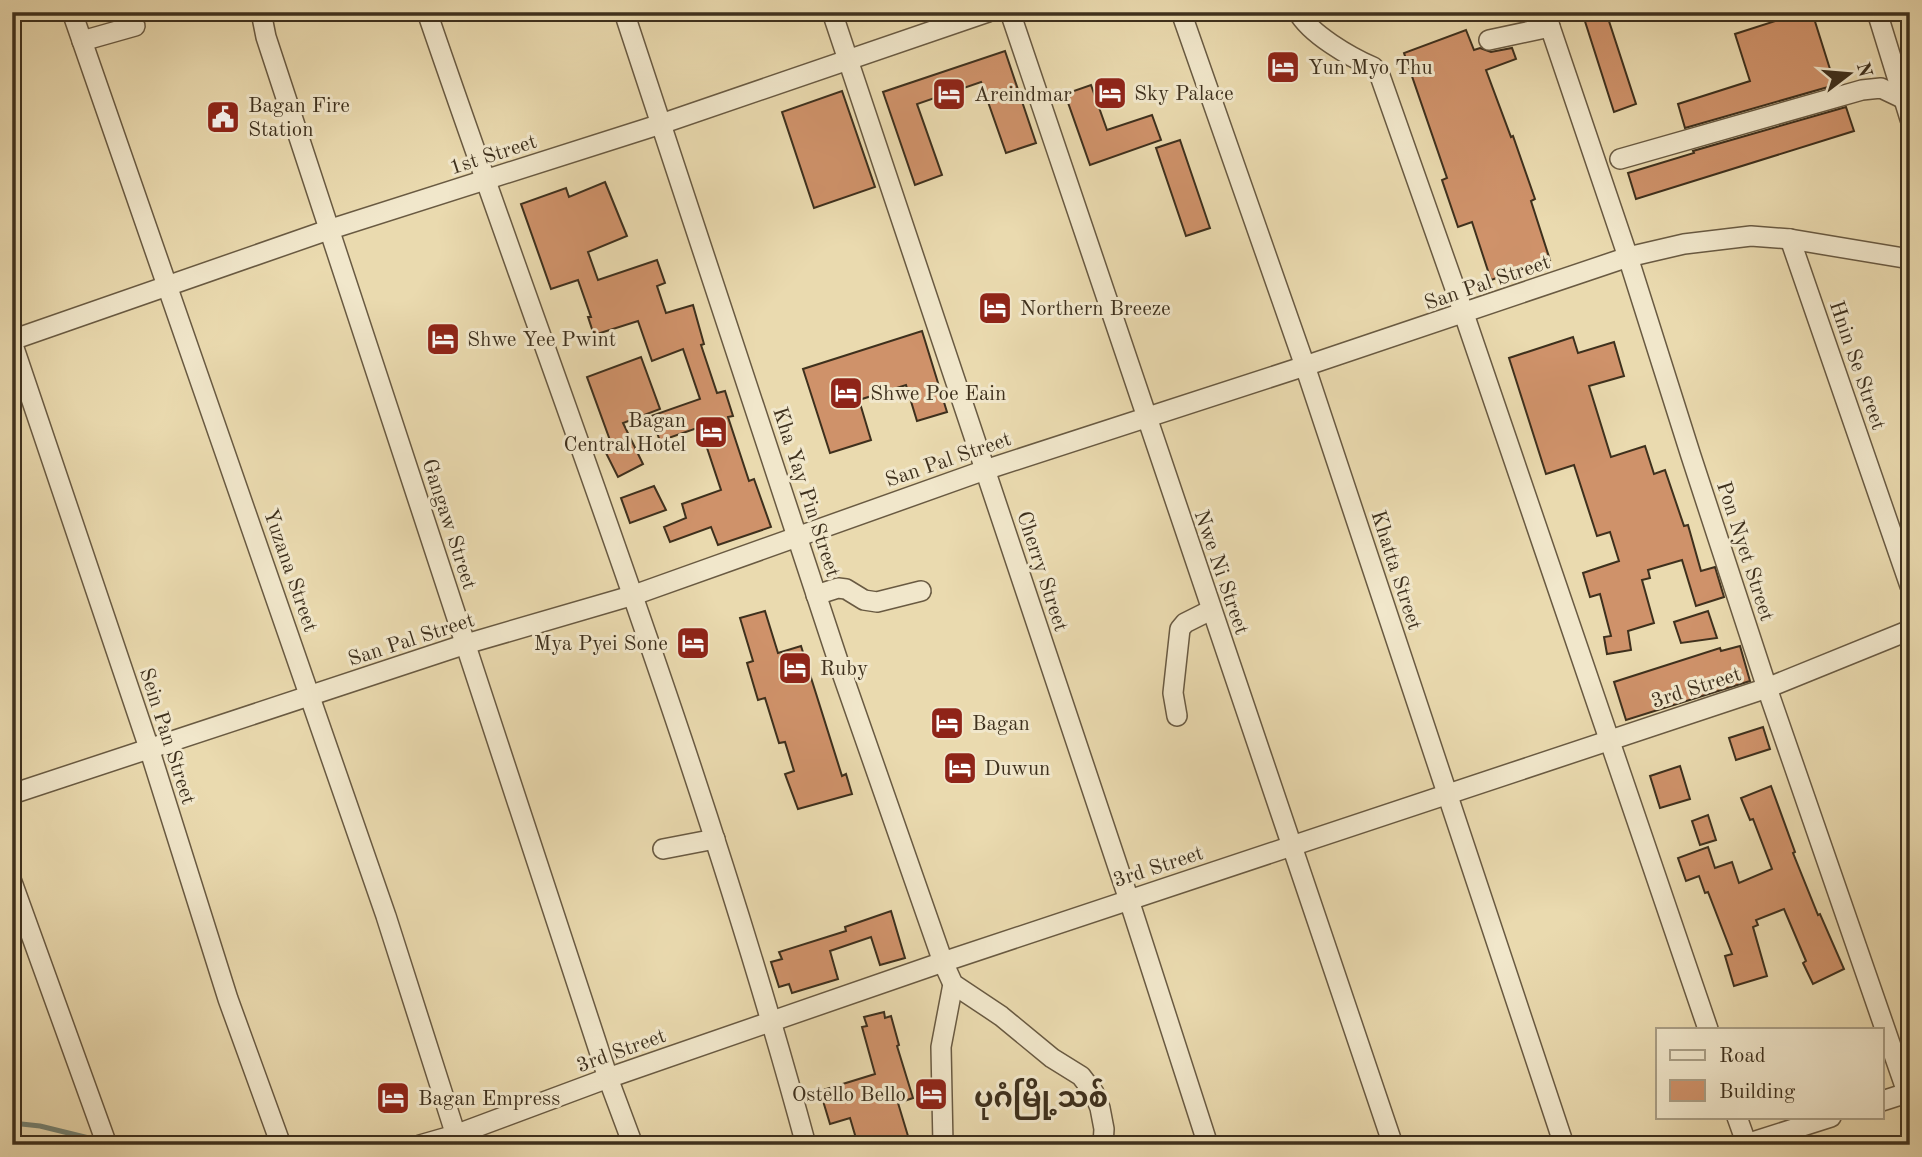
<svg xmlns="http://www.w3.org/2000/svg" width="1922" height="1157" viewBox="0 0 1922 1157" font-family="'Old Standard TT','Noto Sans Myanmar',serif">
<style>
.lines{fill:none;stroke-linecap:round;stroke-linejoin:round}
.stream{stroke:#748375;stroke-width:5}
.building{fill:#cf926a;stroke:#3e301d;stroke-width:2}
.minor-casing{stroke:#695a42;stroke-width:22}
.minor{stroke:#f1e7cb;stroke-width:19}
.labels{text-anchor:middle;stroke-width:6;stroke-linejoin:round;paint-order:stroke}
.poi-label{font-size:21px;fill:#3e301d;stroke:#f1e7cb;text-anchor:start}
.street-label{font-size:21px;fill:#3e301d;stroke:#f1e7cb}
.district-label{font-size:28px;font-weight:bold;fill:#3e301d;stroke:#f1e7cb}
</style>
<rect width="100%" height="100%" fill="#eadaaf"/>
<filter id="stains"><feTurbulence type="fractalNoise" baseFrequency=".00286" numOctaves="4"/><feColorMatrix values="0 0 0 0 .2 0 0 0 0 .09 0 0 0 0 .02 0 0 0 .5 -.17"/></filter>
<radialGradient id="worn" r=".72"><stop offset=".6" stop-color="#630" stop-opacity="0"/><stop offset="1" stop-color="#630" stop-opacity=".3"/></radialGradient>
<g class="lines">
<path class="stream" d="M12,1123L40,1126L101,1141"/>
</g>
<g class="building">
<path d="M1582,12H1606L1636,104L1614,112Z"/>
<path d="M1803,12H1812L1835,85L1685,128L1678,104L1750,81L1735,34Z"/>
<path d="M1466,30L1474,50L1480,48L1491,52L1512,48L1516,59L1486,70L1511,137L1513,136L1535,199L1531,201L1550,260L1491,280L1472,222L1458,227L1442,180L1447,178L1404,53Z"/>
<path d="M1005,51L1036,143L1006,153L981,82L917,104L942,175L915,185L883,92Z"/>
<path d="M1091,85L1107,130L1152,115L1161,140L1090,165L1065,94Z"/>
<path d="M842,91L875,187L814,208L782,112Z"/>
<path d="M1846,107L1854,131L1636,199L1628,173L1694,153L1693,151Z"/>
<path d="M1180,140L1210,228L1186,236L1156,148Z"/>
<path d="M605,182L627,236L588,252L598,280L657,260L665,283L657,286L666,313L693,305L704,344L701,345L717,393L725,391L733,416L728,417L749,481L754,479L771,527L718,545L711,527L670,542L664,527L686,518L682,504L721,490L700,427L660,441L651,416L700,399L683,349L652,361L638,321L594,335L588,317H591L578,280L551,289L521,204L566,188L569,197Z"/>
<path d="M922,331L947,412L917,421L906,385L859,400L871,440L830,453L803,369Z"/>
<path d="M1573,337L1578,353L1614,342L1624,376L1589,386L1611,457L1645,446L1654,474L1665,470L1684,526L1688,525L1701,571L1715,567L1724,597L1696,606L1682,560L1648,570L1650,578L1642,580L1654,623L1628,631L1631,650L1607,654L1604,637L1611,636L1600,594L1590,597L1583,573L1619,561L1610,532L1597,536L1574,465L1546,474L1509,358Z"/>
<path d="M641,357L660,409L623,423L643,464L618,477L603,447L611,443L587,377Z"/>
<path d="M654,486L666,510L630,523L621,498Z"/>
<path d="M765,611L778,653L801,646L842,776L846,774L852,794L798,809L785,774L794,771L785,742L779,743L765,698L758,700L747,663L753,661L740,618Z"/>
<path d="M1708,611L1717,638L1681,643L1674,622Z"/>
<path d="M1740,646L1750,681L1626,720L1614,682L1720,648L1721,651Z"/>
<path d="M1763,727L1770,749L1736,760L1729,738Z"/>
<path d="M1680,766L1690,799L1660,808L1650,776Z"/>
<path d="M1771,786L1795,852L1793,853L1818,915L1820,914L1844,969L1813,984L1803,963L1806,961L1784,909L1756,920L1758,925L1753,927L1767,976L1734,986L1725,956L1732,954L1708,892L1705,893L1699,876L1686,881L1678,858L1708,847L1715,868L1732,862L1739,883L1772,869L1753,819L1750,820L1741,798Z"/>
<path d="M1708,815L1716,840L1700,845L1692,821Z"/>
<path d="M891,911L905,958L880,965L871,937L830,951L838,979L792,993L789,984L779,987L771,962L782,959L779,952L846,931L845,927Z"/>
<path d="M884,1012L885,1018L891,1016L899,1045L897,1046L913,1098L898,1103L908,1136L897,1139L898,1145H858L850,1118L830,1124L820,1091L875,1074L862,1027L867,1026L864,1017Z"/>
</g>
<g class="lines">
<g class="minor-casing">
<g id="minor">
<path d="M72,12L386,916L459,1145"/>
<path d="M261,12L266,37L608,1078L633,1145"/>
<path d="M427,12C556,389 702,760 806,1145"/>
<path d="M624,12L842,673L943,962L953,984L1001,1016L1052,1058L1081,1076L1094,1093L1100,1108L1104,1129L1103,1145"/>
<path d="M832,12L1129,900L1208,1145"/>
<path d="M1010,12L1393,1145"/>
<path d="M1181,12L1305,366L1564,1145"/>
<path d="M1298,12C1310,34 1350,57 1373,67L1379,73L1464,314L1708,1029"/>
<path d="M1545,12L1628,257L1691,456L1767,688L1910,1101"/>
<path d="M1877,12L1910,119"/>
<path d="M1489,40L1550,27"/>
<path d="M82,41L135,26"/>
<path d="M1620,159L1862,90L1881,88L1902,98"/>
<path d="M1790,239L1910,586"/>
<path d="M12,340L328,230L661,124L988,12"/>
<path d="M12,342L149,748L228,999L281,1145"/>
<path d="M816,595L838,588L846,589L864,600L877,602L921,591"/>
<path d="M1177,716L1173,693L1180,629L1185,623L1211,610"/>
<path d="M12,794L466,644L634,595L985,470L1305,366L1628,257L1684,244L1751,236L1790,239L1910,259"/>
<path d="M663,849L715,839"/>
<path d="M12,882L107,1145"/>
<path d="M1882,1101L1910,1092"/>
<path d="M1737,1117L1747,1145"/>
<path d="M420,1145L455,1135L608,1078L943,962L1767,688L1910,630"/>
<path d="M943,1145L941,1047L953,984"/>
<path d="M1743,1145L1831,1117"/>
</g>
</g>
<use href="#minor" class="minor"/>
</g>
<defs>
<g id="hotel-square" transform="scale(1.75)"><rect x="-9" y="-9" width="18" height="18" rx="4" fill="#8f2418" stroke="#f1e7cb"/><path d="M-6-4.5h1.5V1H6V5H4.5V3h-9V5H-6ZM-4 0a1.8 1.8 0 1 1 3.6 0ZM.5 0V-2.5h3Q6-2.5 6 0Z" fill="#fff"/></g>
<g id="civic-square" transform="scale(1.75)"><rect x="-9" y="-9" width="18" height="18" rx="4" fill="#8f2418" stroke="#f1e7cb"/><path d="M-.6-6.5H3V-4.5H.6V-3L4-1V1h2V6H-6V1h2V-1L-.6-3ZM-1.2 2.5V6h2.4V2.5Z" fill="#fff"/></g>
</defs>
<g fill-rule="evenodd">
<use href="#hotel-square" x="1283" y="67"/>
<use href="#hotel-square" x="1110" y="93"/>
<use href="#hotel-square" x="949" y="94"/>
<use href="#civic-square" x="223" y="117"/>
<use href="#hotel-square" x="995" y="308"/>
<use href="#hotel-square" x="443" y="339"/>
<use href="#hotel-square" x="846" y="393"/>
<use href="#hotel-square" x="711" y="432"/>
<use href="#hotel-square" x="693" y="643"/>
<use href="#hotel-square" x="795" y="668"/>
<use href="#hotel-square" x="947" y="723"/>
<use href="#hotel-square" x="960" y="768"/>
<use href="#hotel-square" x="931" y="1094"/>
<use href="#hotel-square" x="393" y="1098"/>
</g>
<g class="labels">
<g class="poi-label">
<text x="1308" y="74">Yun Myo Thu</text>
<text x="1134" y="100">Sky Palace</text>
<text x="974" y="101">Areindmar</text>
<text x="248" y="112">Bagan Fire<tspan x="248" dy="24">Station</tspan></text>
<text x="1020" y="315">Northern Breeze</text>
<text x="467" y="346">Shwe Yee Pwint</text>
<text x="870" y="400">Shwe Poe Eain</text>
<text x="686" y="427" text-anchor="end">Bagan<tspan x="686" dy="24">Central Hotel</tspan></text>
<text x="668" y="650" text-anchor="end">Mya Pyei Sone</text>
<text x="820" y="675">Ruby</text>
<text x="972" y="730">Bagan</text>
<text x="984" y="775">Duwun</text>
<text x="906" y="1101" text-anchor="end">Ostello Bello</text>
<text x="418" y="1105">Bagan Empress</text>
</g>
<g class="street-label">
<text transform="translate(493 154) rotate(-18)" y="7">1st Street</text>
<text transform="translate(1487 282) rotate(-19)" y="7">San Pal Street</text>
<text transform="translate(1858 365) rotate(71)" y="7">Hnin Se Street</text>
<text transform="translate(948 459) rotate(-19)" y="7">San Pal Street</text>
<text transform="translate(807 492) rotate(72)" y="7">Kha Yay Pin Street</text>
<text transform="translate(450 524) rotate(72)" y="7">Gangaw Street</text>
<text transform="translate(1746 551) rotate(72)" y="7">Pon Nyet Street</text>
<text transform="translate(291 570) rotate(71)" y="7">Yuzana Street</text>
<text transform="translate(1397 570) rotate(72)" y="7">Khatta Street</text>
<text transform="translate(1043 571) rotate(72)" y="7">Cherry Street</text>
<text transform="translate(1222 572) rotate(71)" y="7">Nwe Ni Street</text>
<text transform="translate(411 639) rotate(-18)" y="7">San Pal Street</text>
<text transform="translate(1696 687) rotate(-18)" y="7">3rd Street</text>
<text transform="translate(168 736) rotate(72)" y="7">Sein Pan Street</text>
<text transform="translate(1158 866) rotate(-18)" y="7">3rd Street</text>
<text transform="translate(621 1050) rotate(-20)" y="7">3rd Street</text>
</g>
<g class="district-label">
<text x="1041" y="1107">ပုဂံမြို့သစ်</text>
</g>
</g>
<rect width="1922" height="1157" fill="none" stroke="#eadaaf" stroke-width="42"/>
<rect x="14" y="14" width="1894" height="1129" fill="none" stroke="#3e301d" stroke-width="3.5"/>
<rect x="21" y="21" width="1880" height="1115" fill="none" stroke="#3e301d" stroke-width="2"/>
<rect x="1656" y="1028" width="228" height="91" fill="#f1e7cb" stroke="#a99e85" stroke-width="2"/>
<rect x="1670" y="1050" width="35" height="10" fill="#f1e7cb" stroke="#a99e85" stroke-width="2"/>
<text x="1719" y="1062" font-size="21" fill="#3e301d">Road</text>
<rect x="1670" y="1080" width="35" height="21" fill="#cf926a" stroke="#a99e85" stroke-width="2"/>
<text x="1719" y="1098" font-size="21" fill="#3e301d">Building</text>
<g transform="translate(1849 74) rotate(74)" stroke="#f1e7cb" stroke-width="5" paint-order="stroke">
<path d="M0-5L12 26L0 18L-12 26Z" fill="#3e301d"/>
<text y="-10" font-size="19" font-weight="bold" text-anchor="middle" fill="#3e301d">N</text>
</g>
<rect width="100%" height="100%" filter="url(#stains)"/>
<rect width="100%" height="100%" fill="url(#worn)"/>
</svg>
